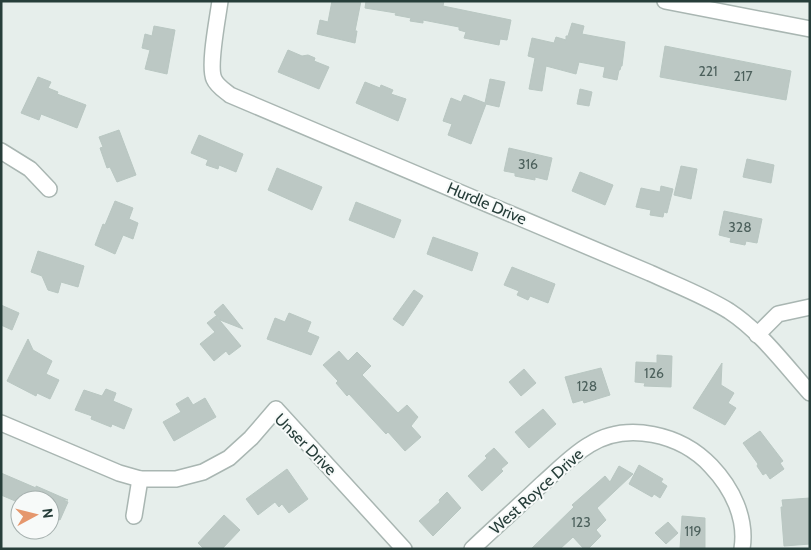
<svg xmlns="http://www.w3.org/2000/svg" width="811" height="550" viewBox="0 0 811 550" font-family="Cabin,sans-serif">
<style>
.building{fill:#bcc8c4;stroke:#b9c7c2}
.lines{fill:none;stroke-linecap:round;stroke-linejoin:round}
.minor-casing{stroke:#a9b6b2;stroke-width:18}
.minor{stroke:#fff;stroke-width:15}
.labels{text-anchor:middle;stroke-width:4;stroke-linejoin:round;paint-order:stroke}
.number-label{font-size:14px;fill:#4c605c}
.street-label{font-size:16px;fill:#273e3a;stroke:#f7faf9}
</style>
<rect width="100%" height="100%" fill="#e6eeeb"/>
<g class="building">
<path d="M332,1H361L355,31H357L355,43L317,34L320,20L328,22Z"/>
<path d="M366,1H444L443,6L511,20L507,40L500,39L499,45L464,38L466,32L459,30V27L423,20V23L410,21L411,18L395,15L396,13L365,8Z"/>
<path d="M572,23L584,26L582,34L625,42L622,66H621L620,70H619L617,80L603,77L605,67L579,62L576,74L546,66L542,91L529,89L535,58L528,56L532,38L554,43L556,37L566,40V36H568Z"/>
<path d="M154,26L175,30L167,74L145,69L150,50L142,48L145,34L152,36Z"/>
<path d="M665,46L791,71L786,100L660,77Z"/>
<path d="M288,50L302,56L308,55L315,58L314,61L329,67L319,89L278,72Z"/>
<path d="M38,77L51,82L48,88L58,92L57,94L86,105L77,128L41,114L39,120L21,113Z"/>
<path d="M490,79L505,82L499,107L486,104L471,144L448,135L452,124L443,121L451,98L461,102L464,95L485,103Z"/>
<path d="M365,82L380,88L381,85L393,90L391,94L406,99L398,121L356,103Z"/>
<path d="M580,89L592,92L589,106L577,104Z"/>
<path d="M119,130L136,175L117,182L110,167L107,168L100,148L103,147L99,137Z"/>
<path d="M199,135L243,154L236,172L219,165L218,169L206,165L208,160L191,153Z"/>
<path d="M509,148L552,158L547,180L535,177V180L515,176V173L504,171Z"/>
<path d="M747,159L774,165L771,183L743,177Z"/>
<path d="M681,166L697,169L691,199L674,195Z"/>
<path d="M277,168L322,187L312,210L268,190Z"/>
<path d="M580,172L613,185L605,205L572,191Z"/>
<path d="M661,186L673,189L667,213L664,212L663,217L650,215L651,210L636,207L641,188L660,192Z"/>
<path d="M115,201L133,208L129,219L138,223L133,239L123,235L115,254L95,245L103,224L105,225Z"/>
<path d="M356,202L401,220L394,238L349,220Z"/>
<path d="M724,211L762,219L757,243L746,241L745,245L730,242L731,238L719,235Z"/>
<path d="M433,237L478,253L472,271L427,254Z"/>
<path d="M38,251L84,266L78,287L61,282L58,293L48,290L42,276L31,272Z"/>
<path d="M512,267L555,284L548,303L530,296L528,300L517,295L519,291L504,285Z"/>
<path d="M414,290L423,296L403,326L393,319Z"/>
<path d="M223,304L243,329L220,320L214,312Z"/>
<path d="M1,305L19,313L12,330L1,325Z"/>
<path d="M289,313L311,322L307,332L319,337L311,355L267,339L275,318L285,322Z"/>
<path d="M216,316L241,346L229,355L226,351L214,361L200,344L215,332L207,323Z"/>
<path d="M28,339L33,350L52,361L46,374L59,380L50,399L37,393L36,396L7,381Z"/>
<path d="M339,351L348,361L357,352L371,366L362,375L398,413L407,405L418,417L411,426L421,437L405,451L388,432L386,434L349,394L347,396L336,383L338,381L323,365Z"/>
<path d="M657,355L672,356L671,387L644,386L645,383L635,382L636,362L657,363Z"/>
<path d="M722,363L721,385L734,393L728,403L736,408L725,425L693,408Z"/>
<path d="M601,368L610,395L584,403L583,400L573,403L565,377Z"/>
<path d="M524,369L536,383L521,396L509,382Z"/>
<path d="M106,389L116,393L113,401L132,409L124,429L112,424L111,427L91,419L92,416L75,410L84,390L102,396Z"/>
<path d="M188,397L193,405L205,398L216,417L174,441L163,422L181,412L176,404Z"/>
<path d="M543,409L556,424L529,448L515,432Z"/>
<path d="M760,431L783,461L780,463L784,469L770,479L766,473L763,475L757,466L758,464L743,443Z"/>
<path d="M494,448L508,463L501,469L503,471L482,491L468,476L487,458L485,456Z"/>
<path d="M639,465L663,479L661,482L667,486L660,498L654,494L652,497L629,484Z"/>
<path d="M619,466L633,474L597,508L606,520L596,530L601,536L588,549H584L573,537L560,549H531L574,507L572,505L605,476L610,482Z"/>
<path d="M287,469L308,499L289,513L282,504L279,507L275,502L258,515L246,499Z"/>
<path d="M1,473L36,488V486L68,500H63L68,502L60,520L50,516V500H20V503L1,495Z"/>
<path d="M447,492L461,508L433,536L419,521L440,502L439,500Z"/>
<path d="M810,498V544L784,546L781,507H783L782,500Z"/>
<path d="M224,515L240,530L222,549H204L198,543Z"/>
<path d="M682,516L705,518V549H680Z"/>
<path d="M668,522L678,533L666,544L655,533Z"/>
</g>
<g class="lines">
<g class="minor-casing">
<g id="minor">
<path d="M220,1C218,17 208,66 214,79C217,86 224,90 230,95L650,273C676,285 705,296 729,311C761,332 785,365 810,393"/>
<path d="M665,1L810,29"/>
<path d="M1,151L30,169L49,189"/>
<path d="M757,335L778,314L810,307"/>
<path d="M1,423L119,473L140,479H176L203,472L229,458L251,438L276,409L404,549"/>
<path d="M134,516L140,479"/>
<path d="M472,549C495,527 519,506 542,484C557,471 572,455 589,445C627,421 681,434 711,466C732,488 747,518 742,549"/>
</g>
</g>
<use href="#minor" class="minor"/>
</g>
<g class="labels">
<g class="number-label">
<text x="708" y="76">221</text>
<text x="743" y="81">217</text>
<text x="528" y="169">316</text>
<text x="740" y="232">328</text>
<text x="654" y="378">126</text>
<text x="587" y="391">128</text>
<text x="581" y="527">123</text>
<text x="693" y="536">119</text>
</g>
<g class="street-label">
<text transform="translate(487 203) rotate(23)" y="6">Hurdle Drive</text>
<text transform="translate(306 444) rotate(45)" y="6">Unser Drive</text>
<text transform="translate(536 491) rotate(-42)" y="6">West Royce Drive</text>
</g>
</g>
<rect width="811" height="550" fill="none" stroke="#273e3a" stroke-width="5"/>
<g transform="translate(35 515) rotate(83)"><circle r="24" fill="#f7faf9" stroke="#a4afad"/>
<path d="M0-4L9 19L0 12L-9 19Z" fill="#e5976d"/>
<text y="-8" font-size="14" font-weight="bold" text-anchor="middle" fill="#273e3a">N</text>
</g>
</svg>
